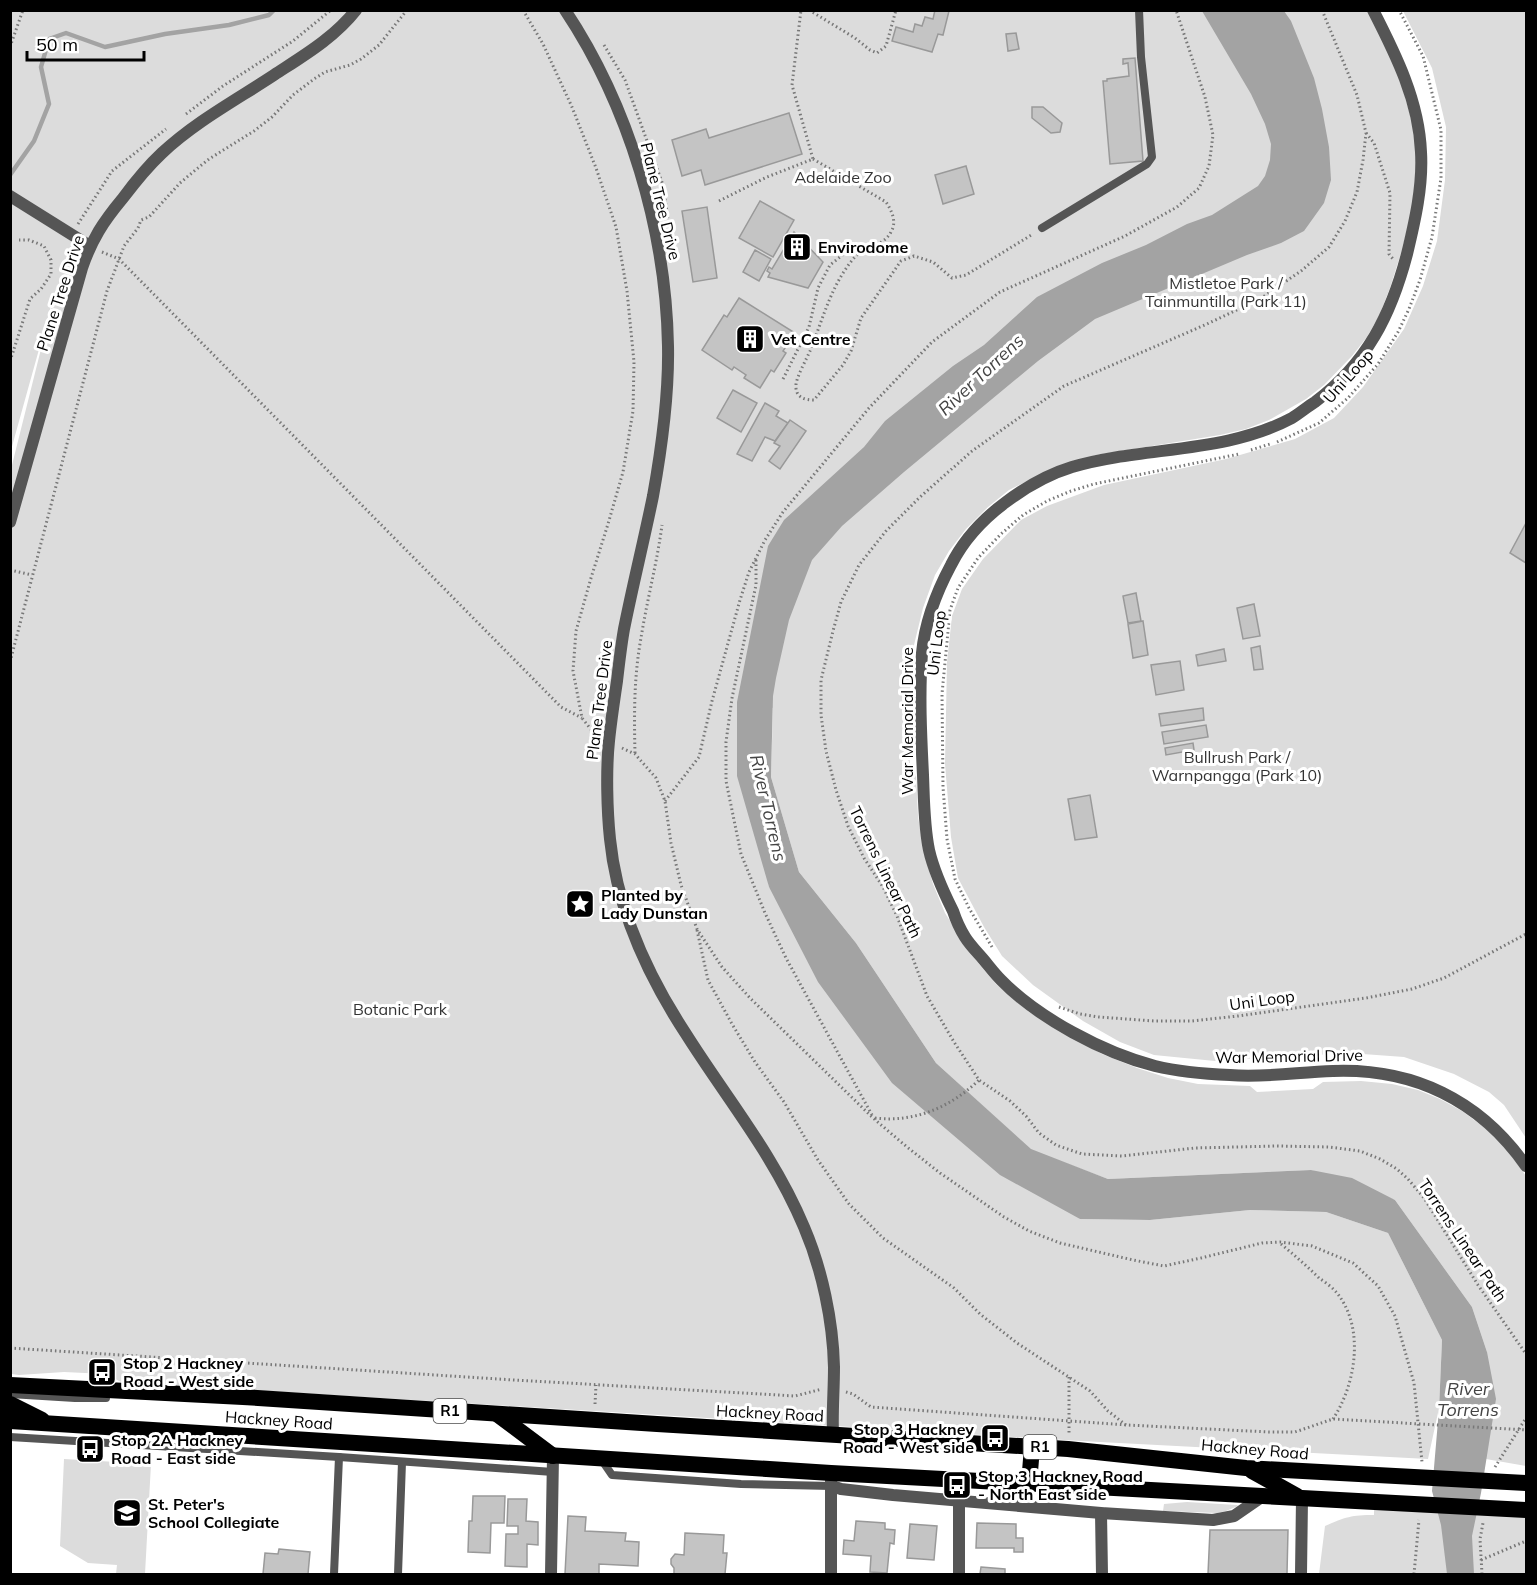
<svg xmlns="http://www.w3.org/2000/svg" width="1537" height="1585" viewBox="0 0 1537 1585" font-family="Mulish,sans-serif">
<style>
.green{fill:#dcdcdc}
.water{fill:#a3a3a3}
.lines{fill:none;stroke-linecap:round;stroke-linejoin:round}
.stream{stroke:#a3a3a3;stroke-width:4.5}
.building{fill:#c4c4c4;stroke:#999;stroke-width:1.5}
.path{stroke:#777;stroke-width:3;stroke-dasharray:1.5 3;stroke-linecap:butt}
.service{stroke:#555;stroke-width:8}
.pedestrian{stroke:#555;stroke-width:12}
.minor{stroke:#555;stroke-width:12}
.trunk{stroke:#000;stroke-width:16}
.labels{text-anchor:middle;stroke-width:6;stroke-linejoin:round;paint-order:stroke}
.shield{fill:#fff;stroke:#4c4c4c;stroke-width:1.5}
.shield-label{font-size:15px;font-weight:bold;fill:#000}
.park-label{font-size:16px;fill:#333;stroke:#fff}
.street-label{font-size:16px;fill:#000;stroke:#fff}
.poi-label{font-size:16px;font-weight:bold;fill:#000;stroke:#fff;text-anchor:start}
.water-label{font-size:18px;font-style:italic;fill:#444;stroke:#fff}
</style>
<rect width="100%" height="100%" fill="#fff"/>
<g class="green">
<path d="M11,11H1368L1399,75L1415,133L1416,154L1415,199L1401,253L1390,288L1379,316L1367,337L1352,356L1324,385L1306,399L1269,420L1246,429L1220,435L1096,455L1048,471L1009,490L988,507L966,529L949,551L935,575L923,608L914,645L913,683L907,694L910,766L916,774L918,816L923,849L933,884L945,913L962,940L979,964L996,984L1029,1012L1102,1054L1137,1068L1168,1078L1198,1084L1250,1086L1257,1092L1313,1089L1323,1082L1361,1081L1392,1084L1418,1090L1440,1099L1462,1111L1485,1128L1506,1148L1526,1176V1466L1486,1459L1487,1352L1472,1307L1395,1200L1311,1170L1108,1179L1031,1150L936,1063L856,943L799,872L771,777L773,708L737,702L769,887L1080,1219L1150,1220L1250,1210L1326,1212L1388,1233L1442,1340L1439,1408L1428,1459L1081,1441L121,1382L106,1374L64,1372L19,1375L12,1374L10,1372L11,469L58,281L11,450Z"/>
<path d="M1403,11H1526V1138L1504,1105L1489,1092L1454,1074L1404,1057L1349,1053L1215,1061L1154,1055L1120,1042L1083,1021L1033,985L1002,956L984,927L958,878L951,837L945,764L947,662L952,616L962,589L983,559L1021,520L1047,506L1104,485L1226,459L1295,439L1334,418L1363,387L1404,329L1423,286L1437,241L1445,180L1446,127L1432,68Z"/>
<path d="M64,1459L151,1464L145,1574H116L117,1565L88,1563L60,1546Z"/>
<path d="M1374,1501L1526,1510V1574H1319L1325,1526C1345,1517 1352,1515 1374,1515Z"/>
<path d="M1187,1502L1237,1505L1238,1506L1226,1511L1217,1513L1163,1511L1164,1504Z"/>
</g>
<path class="water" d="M1202,11H1284L1291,21L1314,78L1322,109L1329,147L1331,180L1324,203L1304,231L1281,243L1247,255L1095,319L1038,361L904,472L842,526L812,560L789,620L776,678L773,696L771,777L799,872L856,943L936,1063L1031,1149L1108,1179L1311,1170L1352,1178L1395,1200L1472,1307L1487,1352L1496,1399L1481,1493L1472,1536L1474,1574H1447L1441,1525L1432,1491L1439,1409L1442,1340L1388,1233L1326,1212L1250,1210L1150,1220L1080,1219L1000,1175L892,1083L818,982L769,887L737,776V702L768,546L784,520L864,447L885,421L953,366L984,345L1037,297L1102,263L1146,245L1187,224L1212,215L1258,186L1265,176L1270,160L1271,144L1265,124L1251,94Z"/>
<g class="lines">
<path class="stream" d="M10,175L34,141L49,104L41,67L49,39L66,33L105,47L165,34L229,25L269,15L274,10"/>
</g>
<g class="building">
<path d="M935,10L949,11L943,35L938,34L932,52L892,41L896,27L913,32L915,24L922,26L925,17L933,19Z"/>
<path d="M1016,33L1019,49L1008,51L1006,34Z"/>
<path d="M1135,58L1143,161L1110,164L1103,81H1107V79L1129,76L1128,63L1123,64V59Z"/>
<path d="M1032,107H1043L1062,123L1060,132L1051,133L1032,118Z"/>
<path d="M789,113L802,154L705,185L701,170L682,176L672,140L706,129L709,138Z"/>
<path d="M966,166L974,194L943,204L935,175Z"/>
<path d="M760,201L794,220L773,257L739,238Z"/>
<path d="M707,207L717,278L693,282L682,211Z"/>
<path d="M794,232L823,262L808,288L768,277L770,273L767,271L769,267L772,269Z"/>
<path d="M755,250L771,259L759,281L743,272Z"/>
<path d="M739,298L795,333L783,351L786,353L774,372L771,370L760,388L744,378L746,375L734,367L732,370L702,350L724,315L727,317Z"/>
<path d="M733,390L757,403L741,432L717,418Z"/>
<path d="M765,403L779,411L776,416L788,423L775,441L765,437L752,461L737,454Z"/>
<path d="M790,420L806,431L780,469L769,461L780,446L774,443Z"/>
<path d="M1526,523V563L1510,553Z"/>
<path d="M1136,593L1141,621L1128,623L1123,596Z"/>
<path d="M1254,604L1260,636L1243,639L1237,608Z"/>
<path d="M1143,621L1148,655L1133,658L1128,624Z"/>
<path d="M1260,646L1263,669L1254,670L1251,648Z"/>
<path d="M1224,649L1226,661L1198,666L1196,655Z"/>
<path d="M1180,661L1184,690L1156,695L1151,665Z"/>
<path d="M1203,708L1204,720L1161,726L1159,714Z"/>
<path d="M1206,725L1208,737L1164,744L1162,732Z"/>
<path d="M1193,743L1194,750L1166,755L1165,748Z"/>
<path d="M1090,795L1097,837L1075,840L1068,799Z"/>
<path d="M473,1496H505L504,1523H491L490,1553L468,1552L469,1521H472Z"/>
<path d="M508,1499H527L526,1521L538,1522V1545L527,1544V1567L505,1566L506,1534H518V1526H507Z"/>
<path d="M568,1516L586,1517L585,1531L626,1533L625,1541L639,1542L638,1566L599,1564V1574H565Z"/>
<path d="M856,1521L885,1523V1529L895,1530L894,1544L890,1543L887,1573L870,1572L871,1556L843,1554L844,1540L854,1541Z"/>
<path d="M977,1523L1016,1524V1538H1023V1552H1014V1548H976Z"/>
<path d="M910,1524L937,1526L934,1560L907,1558Z"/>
<path d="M1210,1530H1288L1287,1574H1208Z"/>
<path d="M685,1533L724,1535L723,1553H727L725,1574H674V1568L671,1564V1559L675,1554L684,1555Z"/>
<path d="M279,1549L310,1552L308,1574H263L265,1553L278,1554Z"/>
<path d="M981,1567L1005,1569V1574H980Z"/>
</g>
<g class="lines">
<g class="path">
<path d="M523,10L543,44L572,107L596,168L616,227L627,291L634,362L633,411L623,472L608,524L591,578L576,631L573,671L582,718L597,737"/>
<path d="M809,10L855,38L870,50L877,53L886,46L896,10"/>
<path d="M1322,10L1357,95L1366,133L1363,160L1357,192L1345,221L1329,247L1301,271L1260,299L1207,324L1064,386L972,451L919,498L886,531L859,565L841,602L833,631L821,680V715L826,751L836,790L848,826L864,858L883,887L897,916L927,996L954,1042L979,1080L1010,1101L1026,1116L1039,1133L1056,1145L1082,1154L1122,1156L1195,1148L1277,1146L1329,1147L1360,1151L1380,1159L1397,1169L1408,1179L1424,1198L1478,1285L1526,1354"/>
<path d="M604,45L625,80L663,185L668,220"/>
<path d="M10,47L23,10"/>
<path d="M186,114L223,86L293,41L331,10"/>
<path d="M1366,133L1374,143L1390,193L1389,254L1393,259"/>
<path d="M813,159L886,202C892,211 897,222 891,232C884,246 863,247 854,258C831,285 823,319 810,351C807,358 796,378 796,385C795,397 804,400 814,400L843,365L851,351L861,318L901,261L914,256L933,262L952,278L966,275L1033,234"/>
<path d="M719,201L767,177L813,159L792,85L801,10"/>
<path d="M78,224L112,171L166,129"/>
<path d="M102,252L119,259L561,707L582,718"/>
<path d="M10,348L14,349L30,299L41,289L51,274V260L44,246L29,240H19"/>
<path d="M10,361L14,349"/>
<path d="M783,379L809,327L818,288L830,265L850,249H866"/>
<path d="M1277,442L1319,423L1348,398L1378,364L1398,332L1409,309L1420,280L1432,237L1441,178V130L1423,56L1399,10"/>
<path d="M1251,450L1270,444"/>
<path d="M756,560V585L732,698L726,742V781L741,854L765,913L786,958L872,1115"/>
<path d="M10,570L32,575"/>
<path d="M10,662L107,291L124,246L138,228L141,220L149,217L180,183L193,172L209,159L254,131L272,117L293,95L314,79L325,72L350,65L361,59L379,45L407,10"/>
<path d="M622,748L635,754L656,778L665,801L671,843L681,885L697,929L722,967L750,998L873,1118L907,1147L940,1173L1004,1217L1029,1231L1060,1243L1133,1260L1164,1266L1201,1258L1262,1243L1280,1242L1312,1246L1353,1263L1378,1286L1395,1316L1414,1383L1422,1462"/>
<path d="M635,753C634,714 634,676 641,638C647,600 657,563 662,525"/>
<path d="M665,801L699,757L712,701L740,600L749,572L765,540L783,512L869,408L932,342L1000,292L1125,236L1177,207L1199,188L1209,166L1213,135L1205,97L1176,10"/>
<path d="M697,930L708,980L732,1024L755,1062L784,1102L818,1160L849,1204L883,1238L954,1288L980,1314L1017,1343L1090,1391L1108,1411L1126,1425"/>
<path d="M992,947L969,908L955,879L947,839L943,787L942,694L950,610L958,588L978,558L1001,534L1023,515L1047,501L1071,491L1094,484L1239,454"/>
<path d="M1059,1007L1080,1014L1099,1017L1154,1021H1192L1238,1016L1366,998L1412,989L1444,978L1526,934"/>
<path d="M875,1118C914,1123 951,1107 979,1080"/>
<path d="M1281,1244C1294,1255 1307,1266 1319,1278C1325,1282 1332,1287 1337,1293C1365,1328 1356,1384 1333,1419"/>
<path d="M10,1348L514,1380L795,1396L822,1389"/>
<path d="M1069,1377V1435"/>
<path d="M846,1392L853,1394L871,1407L1127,1425L1269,1432H1295L1333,1419L1526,1430"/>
<path d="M595,1404L596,1385"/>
<path d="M1495,1467L1526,1418"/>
<path d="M1481,1560L1526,1541"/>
<path d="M1414,1574L1419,1520"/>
<path d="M1482,1574L1480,1539L1483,1523"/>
</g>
<g class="service">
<path d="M1042,228L1147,164L1152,157L1141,57L1139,10"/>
<path d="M10,1394L75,1398H106"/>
<path d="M10,1437L339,1457L553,1472"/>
<path d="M601,1459L612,1475L741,1484L832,1486"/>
<path d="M334,1574L339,1457"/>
<path d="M398,1574L402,1462"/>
</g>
<path class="pedestrian" d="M10,196L90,246"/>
<g class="minor">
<path d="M565,10C629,106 666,230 668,346C669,396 662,446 653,496C644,540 633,584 624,629C621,646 619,664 617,681C614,701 611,721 609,741C606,770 607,810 610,839C617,909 648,976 686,1034C727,1099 774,1155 804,1227C822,1269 833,1321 834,1367C834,1390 832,1412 833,1435"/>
<path d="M1373,10C1396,55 1419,101 1421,152C1423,186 1415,221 1407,254C1391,315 1367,363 1315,402C1307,407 1300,413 1292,418C1225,454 1144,446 1072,467C1049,474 1026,487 1006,502C983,519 964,539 951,565C936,593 925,621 922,653C919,694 921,735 923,775C924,800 924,826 929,850C934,872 943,891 953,911C956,920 960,929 965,937C970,945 977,952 983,959C989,966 994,973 1001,980C1038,1018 1104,1053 1155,1066C1180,1072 1205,1074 1230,1075C1264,1078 1299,1072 1333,1071C1413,1068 1480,1100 1526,1166"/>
<path d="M10,522L82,268C92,239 103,222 123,198C135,182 147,167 162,153C195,122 236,100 274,75C303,56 334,38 356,10"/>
<path d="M832,1486L841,1489L893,1495L1101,1513L1213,1520L1234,1516L1263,1496"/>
<path d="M1101,1513L1102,1574"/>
<path d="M551,1574L553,1456"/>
<path d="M831,1574V1480"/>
<path d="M959,1574V1501"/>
<path d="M1301,1574L1302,1499"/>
</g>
<g class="trunk">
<path d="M10,1385L243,1397L657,1424L1068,1449L1246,1468L1526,1483"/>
<path d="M10,1404L42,1420"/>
<path d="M497,1414L553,1456"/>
<path d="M10,1421L831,1473L1526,1510"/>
<path d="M1252,1471L1297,1496"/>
<path d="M1029,1484L1032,1447"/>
</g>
</g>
<defs>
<g id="building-square" transform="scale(1.5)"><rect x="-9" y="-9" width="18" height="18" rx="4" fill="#000" stroke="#fff"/><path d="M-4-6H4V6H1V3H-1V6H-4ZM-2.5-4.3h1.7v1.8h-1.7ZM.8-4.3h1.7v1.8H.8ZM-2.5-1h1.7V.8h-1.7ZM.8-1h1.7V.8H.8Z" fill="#fff"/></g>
<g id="sight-square" transform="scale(1.5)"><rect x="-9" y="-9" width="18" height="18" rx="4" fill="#000" stroke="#fff"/><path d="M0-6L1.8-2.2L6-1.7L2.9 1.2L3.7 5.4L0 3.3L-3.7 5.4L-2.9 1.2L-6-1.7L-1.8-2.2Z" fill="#fff"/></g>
<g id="bus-square" transform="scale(1.5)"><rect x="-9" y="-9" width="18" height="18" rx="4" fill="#000" stroke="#fff"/><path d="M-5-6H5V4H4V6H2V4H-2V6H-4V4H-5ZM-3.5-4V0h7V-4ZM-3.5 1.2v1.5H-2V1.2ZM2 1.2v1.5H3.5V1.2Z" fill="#fff"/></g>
<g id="school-square" transform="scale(1.5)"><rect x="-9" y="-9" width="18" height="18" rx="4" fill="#000" stroke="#fff"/><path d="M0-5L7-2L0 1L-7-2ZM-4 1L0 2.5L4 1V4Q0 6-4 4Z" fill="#fff"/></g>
</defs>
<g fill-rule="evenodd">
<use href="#building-square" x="797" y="247"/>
<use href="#building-square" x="750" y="339"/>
<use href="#sight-square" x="580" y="904"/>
<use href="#bus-square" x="102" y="1372"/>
<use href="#bus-square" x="995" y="1438"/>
<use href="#bus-square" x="90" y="1449"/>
<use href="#bus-square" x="957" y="1485"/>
<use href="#school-square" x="127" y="1513"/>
</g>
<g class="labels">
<g class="shield">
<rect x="433.5" y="1399" width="33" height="24" rx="4.5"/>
<rect x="1023.5" y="1435" width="33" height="24" rx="4.5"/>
</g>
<g class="shield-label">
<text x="450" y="1416">R1</text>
<text x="1040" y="1452">R1</text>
</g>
<g class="park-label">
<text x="843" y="183">Adelaide Zoo</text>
<text x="1226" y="289">Mistletoe Park /<tspan x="1226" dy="18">Tainmuntilla (Park 11)</tspan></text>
<text x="1237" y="763">Bullrush Park /<tspan x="1237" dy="18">Warnpangga (Park 10)</tspan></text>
<text x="400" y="1015">Botanic Park</text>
</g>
<g class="street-label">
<text transform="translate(661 201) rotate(76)" y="6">Plane Tree Drive</text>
<text transform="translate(60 293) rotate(-72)" y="6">Plane Tree Drive</text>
<text transform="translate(1348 376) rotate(-48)" y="6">Uni Loop</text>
<text transform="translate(936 643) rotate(-83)" y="6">Uni Loop</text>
<text transform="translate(599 700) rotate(-83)" y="6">Plane Tree Drive</text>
<text transform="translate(907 721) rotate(-90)" y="6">War Memorial Drive</text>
<text transform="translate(886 872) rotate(64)" y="6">Torrens Linear Path</text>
<text transform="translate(1262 1000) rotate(-8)" y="6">Uni Loop</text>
<text transform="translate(1289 1056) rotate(-1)" y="6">War Memorial Drive</text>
<text transform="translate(1463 1240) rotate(56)" y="6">Torrens Linear Path</text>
<text transform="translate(770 1413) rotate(3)" y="6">Hackney Road</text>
<text transform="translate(279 1420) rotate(4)" y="6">Hackney Road</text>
<text transform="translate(1255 1449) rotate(5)" y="6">Hackney Road</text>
</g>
<g class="poi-label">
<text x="818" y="253">Envirodome</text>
<text x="771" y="345">Vet Centre</text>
<text x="601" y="901">Planted by<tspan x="601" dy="18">Lady Dunstan</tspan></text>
<text x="123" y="1369">Stop 2 Hackney<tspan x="123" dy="18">Road - West side</tspan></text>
<text x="974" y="1435" text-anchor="end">Stop 3 Hackney<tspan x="974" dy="18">Road - West side</tspan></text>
<text x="111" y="1446">Stop 2A Hackney<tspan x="111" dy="18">Road - East side</tspan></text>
<text x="978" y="1482">Stop 3 Hackney Road<tspan x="978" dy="18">- North East side</tspan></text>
<text x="148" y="1510">St. Peter's<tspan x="148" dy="18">School Collegiate</tspan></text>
</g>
<g class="water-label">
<text transform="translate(981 375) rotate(-43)" y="6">River Torrens</text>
<text transform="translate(768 808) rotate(77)" y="6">River Torrens</text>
<text x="1468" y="1395">River<tspan x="1468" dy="21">Torrens</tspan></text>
</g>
</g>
<rect width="1537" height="1585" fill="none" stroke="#000000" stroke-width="24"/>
<path d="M27 51v9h117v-9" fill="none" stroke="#000000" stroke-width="3"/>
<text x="36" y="51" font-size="18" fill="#000000" stroke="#ffffff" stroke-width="4.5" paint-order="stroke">50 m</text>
</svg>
